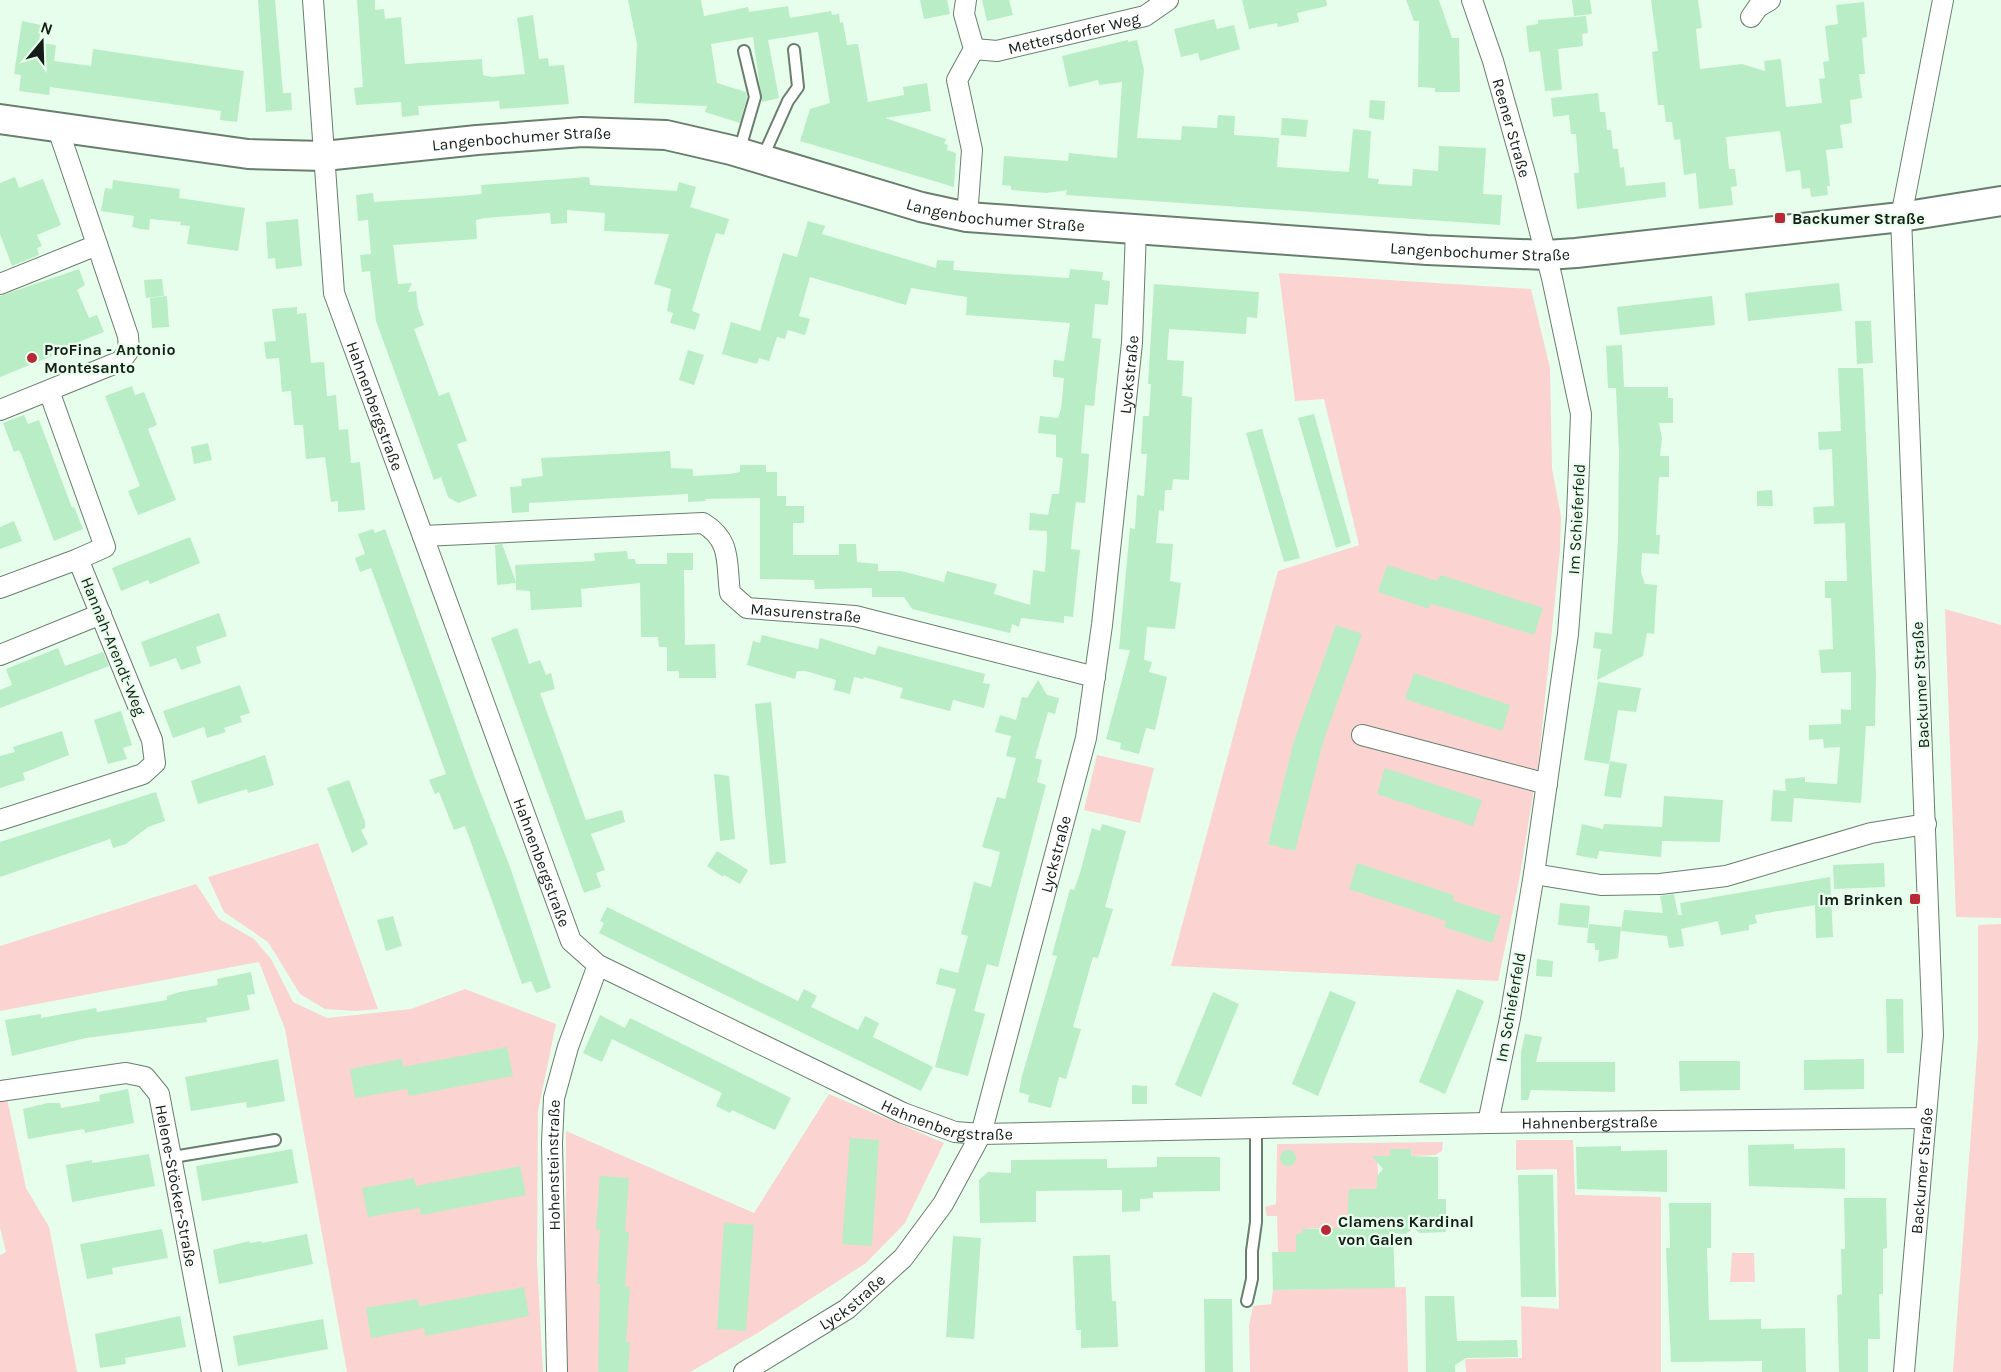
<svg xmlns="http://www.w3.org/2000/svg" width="2001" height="1372" viewBox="0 0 2001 1372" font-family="Karla,sans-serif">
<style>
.green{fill:#fbd3d1}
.building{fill:#b9edc5}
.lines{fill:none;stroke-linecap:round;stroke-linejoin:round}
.lane-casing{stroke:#697e6d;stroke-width:14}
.street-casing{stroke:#697e6d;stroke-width:22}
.secondary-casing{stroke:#697e6d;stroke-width:32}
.lane{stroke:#fff;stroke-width:10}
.street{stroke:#fff;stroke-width:20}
.secondary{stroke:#fff;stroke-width:28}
.poi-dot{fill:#b92837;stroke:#e7feec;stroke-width:2}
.labels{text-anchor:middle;stroke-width:4.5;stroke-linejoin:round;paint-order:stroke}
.street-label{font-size:16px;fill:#151d17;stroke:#e7feec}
.poi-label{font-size:16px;font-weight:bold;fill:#151d17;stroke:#e7feec;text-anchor:start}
</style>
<rect width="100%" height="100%" fill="#e7feec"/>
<g class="green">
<path d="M1279,273L1531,289L1550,368L1552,469L1561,516L1560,550L1539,758L1519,881L1498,981L1171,966L1278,571L1359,545L1324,399L1295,401Z"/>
<path d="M1945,609L2001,625V918L1956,917Z"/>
<path d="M1097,755L1154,768L1140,823L1084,810Z"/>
<path d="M318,843L378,1009L355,1011L325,1009L300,994L268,942L224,912L208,877Z"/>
<path d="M196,884L219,919L254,939L271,959L293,1002L327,1018L411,1009L465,989L556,1024L538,1111L537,1262L543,1372H347L285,1029L259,962L0,1011V946Z"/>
<path d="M2001,924V1372H1953L1978,1040V925Z"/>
<path d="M6,1094L26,1188L49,1227L77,1372H0V1255L6,1252L0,1227V1095Z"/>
<path d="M829,1094L944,1143L905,1223L866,1263L761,1331L690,1372H565L566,1131L754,1213Z"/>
<path d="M1516,1140H1573L1575,1195L1661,1197V1372H1466L1465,1359L1522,1358L1521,1306L1559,1309L1557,1169L1516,1170Z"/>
<path d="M1443,1142L1442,1151L1435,1155L1411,1156L1412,1150L1390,1149V1156L1377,1158L1379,1189H1350L1347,1233H1323L1322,1228L1303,1229L1302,1233L1296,1235V1252H1278L1277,1216H1267L1265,1207L1276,1204L1277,1144Z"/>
<path d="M1732,1253H1754L1755,1282H1730Z"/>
<path d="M1406,1287L1408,1372H1250L1249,1326L1253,1306L1271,1304L1273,1290Z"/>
</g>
<g class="building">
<path d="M258,0H275L283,93H291L292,110L266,112Z"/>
<path d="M357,0H375V10L384,9L385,19L401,17L405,64L482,59L483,75L492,77L525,74L517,18L533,15L539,59L548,58L549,66L564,65L569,104L500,109L499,101L418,106L419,115L402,117L401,102L356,105L354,88L363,87Z"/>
<path d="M628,0H701L704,16L748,7L749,12L788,6L790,18L831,11L832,15L839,14L840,23L843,22L847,45L858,44L868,102L904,95L903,87L927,83L931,111L885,118L946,139L944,144L948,145L947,150L956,153L954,187L800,141L810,109L830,103L818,32L768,40L779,98L762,102L753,37L711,44L717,83L746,92L747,97L740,123L705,112L707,106L634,103L637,44Z"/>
<path d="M920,0H947L950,14L924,19Z"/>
<path d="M982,0H1009L1013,15L987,21Z"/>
<path d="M1242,0H1326L1327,6L1297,13L1299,22L1278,27L1277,23L1249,29Z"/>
<path d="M1406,0H1439L1452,38H1459L1460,92H1435V88L1418,87L1419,21H1414Z"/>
<path d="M1572,0H1590L1592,14L1574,16Z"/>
<path d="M1651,0H1698L1702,28L1696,29L1700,69L1742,64L1765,71L1764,61L1781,59L1786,107L1822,103L1819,79L1825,78L1823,62L1829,61L1825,26L1838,24L1836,5L1864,2L1867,37L1862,38L1865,74H1859L1862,98L1850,100L1852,123L1840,125L1843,148L1826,150L1830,186H1827L1828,195L1811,197L1810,188L1802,189L1800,170L1786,172L1780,131L1726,137L1729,169H1735L1737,186L1731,187L1733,205L1699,209L1696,173L1684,175L1680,139L1674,140L1672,122H1666L1664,105H1658L1652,52L1658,51Z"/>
<path d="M1586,16L1588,33L1582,34L1583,46L1558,49L1562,90L1545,91L1540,51L1529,52L1526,26L1538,24V20Z"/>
<path d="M1214,19L1217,29L1234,25L1240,49L1200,61L1198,53L1181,57L1174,29Z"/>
<path d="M22,21L41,25L39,43L56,45L54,61L91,66L93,49L244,71L237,122L220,120L221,111L50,87L49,95L19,91L21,75L14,74Z"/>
<path d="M1128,40V42L1137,40L1144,70L1137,138L1181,140L1182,126L1217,128L1218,115L1235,116L1234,135L1279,138L1277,167L1349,172L1353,129L1371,131L1368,178L1379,179L1378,184L1412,186L1413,169L1438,171L1439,146L1486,148L1483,194L1502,195L1500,225L1066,195L1067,190L1047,193L1011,190V186L1002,185L1004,156L1068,161L1069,153L1117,158L1122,82L1099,85L1098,80L1069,87L1062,56Z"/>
<path d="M1598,93L1600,112H1605L1607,130H1611L1613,149H1618L1620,168L1624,167L1626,186L1665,182L1666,197L1577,209L1574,173H1579L1576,134H1571L1569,115L1553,117L1551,98Z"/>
<path d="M1370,100L1385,101L1384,120L1369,118Z"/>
<path d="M1282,118L1308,120L1306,137L1281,135Z"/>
<path d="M15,177L19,188L43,179L61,225L37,235L42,246L37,248L39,255L12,266L0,234V183Z"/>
<path d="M589,177L590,185L677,191L679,182L696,187L690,207L729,219L724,235L716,233L708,258L692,311L700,314L695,330L670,323L673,313L667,311L671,289L654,284L669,234L604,231L605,213L567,210V223L551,224L550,213L485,218L476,220L477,239L393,245L398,284L412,283L408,292L416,291L418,308L424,325L414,329L439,396L449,392L467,441L457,444L477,496L458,503L448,497L441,477L434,480L376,321L370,271L362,272L360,255L371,254L368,220L358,221L356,195L373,193L374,202L448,197L482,194L481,185Z"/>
<path d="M113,180L180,189L179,198L245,208L238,251L187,244L190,226L180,225L181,222L150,219L149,230L140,229L132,227L134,216L101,211L105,188L112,189Z"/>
<path d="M298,219L302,266L276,269L275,258L268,259L266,222Z"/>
<path d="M808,221L825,226L822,234L936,268L937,260L954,261L953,270L977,272L1069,278L1070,269L1103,272L1102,280L1110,281L1108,305L1095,304L1092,338L1101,339L1094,406L1085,405L1081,453L1089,454L1088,471L1085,503L1076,502L1073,526L1071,549L1080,550L1073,617L1064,616V623L1021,618L1019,627L1012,624L1010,633L912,609L904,597H872V588L815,589L814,580L760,579V498L705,499L706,501L688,502V494L529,503V512L512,513L510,487L522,486L521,479L543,476L541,458L670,451L671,468L693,469V476L729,474L740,472V465H766V472H777V496H786V506H804V523H793V555H839V544H856L857,562L878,564V571H901L944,582L947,571L997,584L994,594L1030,605L1033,570L1045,572L1047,541V531L1029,530L1030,513L1048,515L1052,494H1059L1063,458L1056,457V435L1038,433L1040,416L1058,418L1061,409L1064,378L1053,377V368L1054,360L1064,361L1070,323L966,315L967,297L911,288L906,305L810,277L799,316L810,319L805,335L788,330L785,339L777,337L769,361L759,358L757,364L722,354L731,322L760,331L783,253L797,257Z"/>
<path d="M79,269L85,285L77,290L89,318L97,315L104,332L51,353L52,356L0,377V296Z"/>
<path d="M162,279L164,296L146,298L144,280Z"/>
<path d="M1839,283L1842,311L1748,321L1745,293Z"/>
<path d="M1154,284L1259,292L1257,318L1247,317L1246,334L1169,329L1167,360L1184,361L1182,396L1192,397L1189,480L1173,479L1172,490H1165L1164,511L1159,510L1156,543L1173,544L1170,581L1181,583L1175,629L1147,627L1144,660L1152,662L1149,672L1167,677L1155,730L1146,728L1139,754L1120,749L1121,743L1106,739L1130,650L1119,649L1130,528L1135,529L1137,495L1144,496L1147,454H1141L1143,416H1149L1151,384H1148Z"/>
<path d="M167,296L169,327L152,328L150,298Z"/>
<path d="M1712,296L1715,325L1620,335L1617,307Z"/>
<path d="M297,307V314L306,313L311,363L324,362L327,396L336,395L339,430L348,429L351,463L360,462L365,510L338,512V501L331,502L325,457L306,459L303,425H294L291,391L282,392L279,358L266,359L264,342L276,341L272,309Z"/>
<path d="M1855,321H1871L1873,363L1857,364Z"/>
<path d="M1622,345L1624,387H1668V398H1673V423H1659L1662,438L1660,456H1669V477H1659L1656,535H1660L1659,554L1642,553L1641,572L1645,584L1657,585L1654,634L1647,633L1643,656L1597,680L1601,649L1593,648L1595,632L1612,634L1618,542L1619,452L1616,388H1608L1606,346Z"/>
<path d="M688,350L704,355L694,385L679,380Z"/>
<path d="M1838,368H1863L1876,674L1875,726H1866L1861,803L1794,798L1792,822L1771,821L1773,790L1786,791L1785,779L1805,777V782L1837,784L1840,747L1824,748L1823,739L1809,740V725L1841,724V709L1851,710V672L1821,673L1819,650L1833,649L1831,598H1825V581H1847L1845,523L1814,524L1813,507L1834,506L1832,449L1819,450L1818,432L1841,431Z"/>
<path d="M132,386L135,395L144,392L157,425L148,429L176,500L138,515L128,491L140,486L105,396Z"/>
<path d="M1314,414L1351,543L1336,548L1298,418Z"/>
<path d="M24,415L28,424L39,420L72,508L74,507L83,529L54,541L22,456L19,450L14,452L3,423Z"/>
<path d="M1262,429L1300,558L1284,562L1246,433Z"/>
<path d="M208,443L212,460L194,464L191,447Z"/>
<path d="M1772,490L1773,506H1757V491Z"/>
<path d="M14,521L22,541L0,549V527Z"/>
<path d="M373,529L375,533L385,529L475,778L510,867L551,988L536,993L531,981L522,984L465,826L454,830L439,792L435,794L429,780L446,774L371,568L360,572L355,558L365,554L358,534Z"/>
<path d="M190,537L200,563L150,584L148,580L121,591L112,568Z"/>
<path d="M502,544L516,582L515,565L595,561L594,553L627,551L628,559H635L636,564H667V553H693V570H684L685,645L715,644L716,678H679V671H667V647H659L658,637H641L640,583L581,589L582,607L531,610L530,591L516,590V583L497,585L495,545Z"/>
<path d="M1387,565L1437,581L1441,575L1543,608L1534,635L1461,612L1430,604L1429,609L1378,592Z"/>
<path d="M219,613L227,636L196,647L201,663L181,670L176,658L150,667L141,642Z"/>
<path d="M1336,625L1362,634L1324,739L1295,851L1268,844L1294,741Z"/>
<path d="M517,628L529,664L540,660L546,675L551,673L555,689L540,693L586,820L622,810L625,822L591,834L605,870L596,873L601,887L584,893L491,638Z"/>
<path d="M762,635L818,649L820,638L875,655L878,646L985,674L983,683L990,684L984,708L953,700L950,711L900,698L903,688L864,677L863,679L854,677L850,694L834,690L836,680L806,671H797L795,679L747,665L753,641L760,643Z"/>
<path d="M58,648L65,666L103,652L109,666L0,708V690L12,685L6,669Z"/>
<path d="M1414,673L1510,705L1502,731L1405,699Z"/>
<path d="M1038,680L1047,695L1059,698L1055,714L1048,712L1035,758L1042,760L1037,782L1046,785L998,967L987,964L974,1011L985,1014L968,1076L935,1067L956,989L936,984L940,968L958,973L968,936L961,934L974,882L991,887L1000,852L982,847L997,797L1005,799L1016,758L1006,756L1011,736L995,732L1000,715L1016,720L1022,697L1027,698Z"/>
<path d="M1598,682L1641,688L1636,712L1618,710L1609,764L1584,760Z"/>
<path d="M240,685L250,713L240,716L242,722L224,728L226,732L207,738L204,727L173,738L163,711Z"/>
<path d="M771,702L786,863L770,865L755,704Z"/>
<path d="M121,711L132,745L123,748L127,759L108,764L94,720Z"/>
<path d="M62,731L69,755L23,773L25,780L0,788V756L15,752L13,747Z"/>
<path d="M265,755L274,785L248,793L247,789L198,804L191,781Z"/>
<path d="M1610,761L1627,764L1621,798L1604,796Z"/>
<path d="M1385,768L1482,800L1473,826L1377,794Z"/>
<path d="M714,774L729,776L735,839L720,841Z"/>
<path d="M349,780L365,822V828L361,830L368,844L352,853L327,788Z"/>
<path d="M156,792L165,821L148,827L126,844L113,848L110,839L0,877V842Z"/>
<path d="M1664,796L1723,800L1720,842L1662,841L1661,857L1599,851L1597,859L1576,855L1582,824L1603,829L1604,824L1662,827Z"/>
<path d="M1102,824L1126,831L1105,907L1113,909L1098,958L1093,957L1073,1027L1081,1029L1066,1079L1059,1077L1051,1108L1028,1102L1029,1095L1019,1092L1022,1076L1057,956L1052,955L1070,889L1074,890L1080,873L1092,828L1100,831Z"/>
<path d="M717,851L748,870L740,884L724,875L723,877L707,866Z"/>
<path d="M1357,863L1454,895L1453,901L1501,916L1492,943L1444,927L1446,921L1349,889Z"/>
<path d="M1884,863L1885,887L1834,889L1833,865Z"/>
<path d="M1830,877L1833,937L1816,938L1815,905L1755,915L1757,923L1749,925V930L1721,935L1718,921L1681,929L1684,946L1669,948L1667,936L1621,931L1624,910L1663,913L1660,896L1674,894L1678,915H1682L1680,903Z"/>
<path d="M1560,903L1590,906L1588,928L1558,925Z"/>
<path d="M607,907L798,1001L804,989L817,996L811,1007L858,1030L865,1016L879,1023L873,1037L933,1067L921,1091L599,933L604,923L600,921Z"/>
<path d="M393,916L402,946L386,951L377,920Z"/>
<path d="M1589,924L1621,927L1618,958L1598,962L1599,950H1595V943H1587Z"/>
<path d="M1537,959L1553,961L1552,977L1536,976Z"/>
<path d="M251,972L255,994L247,995L250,1010L206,1018L207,1022L86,1038L12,1056L5,1020L41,1014V1018L96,1008L97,1012L167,1000V996L180,992L218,985L217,979Z"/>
<path d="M1457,989L1484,1001L1445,1094L1419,1082Z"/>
<path d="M1330,991L1356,1002L1318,1096L1292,1084Z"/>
<path d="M1213,992L1239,1004L1201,1097L1175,1085Z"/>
<path d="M1886,999H1903L1904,1053H1887Z"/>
<path d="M600,1015L625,1028L630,1018L791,1098L775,1130L732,1110L730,1113L716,1106L722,1093L612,1039L602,1062L583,1053Z"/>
<path d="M1525,1034L1542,1037L1536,1062H1615V1092L1531,1090L1528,1100H1521V1052Z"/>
<path d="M507,1047L513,1076L409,1096L407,1089L355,1098L350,1069L402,1059L403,1067Z"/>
<path d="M278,1059L285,1101L247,1108L246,1102L191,1111L185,1077Z"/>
<path d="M1864,1059V1089L1804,1090V1060Z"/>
<path d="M1679,1061H1740V1090L1680,1091Z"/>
<path d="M1132,1085L1147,1086V1104H1132Z"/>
<path d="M128,1089L134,1123L85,1133L84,1129L28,1139L23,1109L48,1103H60L61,1108L100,1101L99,1095Z"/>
<path d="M850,1138L879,1140L872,1246L842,1244Z"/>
<path d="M1794,1144V1149L1845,1148V1189L1749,1186L1748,1145Z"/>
<path d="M1621,1146V1151L1667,1150V1192L1577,1189L1576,1147Z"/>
<path d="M292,1149L298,1183L202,1201L196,1166Z"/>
<path d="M1390,1149H1412L1411,1156L1438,1157V1199H1446V1232L1420,1233L1413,1228L1406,1234L1393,1233L1395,1288L1273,1290L1272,1252H1296V1234L1302,1233L1303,1229L1347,1228L1349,1189H1377V1176L1383,1169L1372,1156H1390Z"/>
<circle cx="1288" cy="1158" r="8"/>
<path d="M149,1154L155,1186L72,1202L66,1165L92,1160V1163Z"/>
<path d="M1157,1157H1220V1191L1153,1192V1198L1140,1199V1211L1122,1212V1190L1036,1191V1222L980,1223L979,1180L988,1172L1011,1173V1160L1107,1159V1168L1157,1167Z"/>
<path d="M520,1166L526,1195L421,1215L420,1208L368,1217L362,1188L414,1178L416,1186Z"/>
<path d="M1518,1175H1553L1556,1297H1521Z"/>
<path d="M600,1176L629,1178L625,1232H629L625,1286L630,1287L626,1342H630L628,1372H599L598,1370L600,1284H597L600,1230L596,1229Z"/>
<path d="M1844,1198H1886L1887,1248L1883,1249V1294H1879L1880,1339H1868V1372H1839L1837,1295L1842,1294L1841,1249H1845Z"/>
<path d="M1669,1203H1711V1248H1707L1709,1320L1761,1319V1329L1805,1328L1806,1372H1762V1361L1671,1362L1666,1248H1670Z"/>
<path d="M724,1223L754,1225L746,1331L717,1329Z"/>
<path d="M162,1229L168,1258L112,1268L113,1274L87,1279L80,1244Z"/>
<path d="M307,1234L313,1264L219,1284L213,1250L249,1241L250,1243L261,1241L262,1243Z"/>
<path d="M953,1236L981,1238L974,1339L946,1337Z"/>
<path d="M1110,1255L1112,1301H1116L1118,1347L1081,1348V1330H1076L1073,1256Z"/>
<path d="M524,1287L529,1316L425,1336L424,1328L371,1338L366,1308L418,1299L419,1306Z"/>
<path d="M1425,1296H1454L1457,1341L1517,1340L1518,1357L1466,1358L1455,1365V1372H1426Z"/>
<path d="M1204,1299H1232L1233,1372H1205Z"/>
<path d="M180,1316L186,1347L125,1358L126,1364L100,1368L95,1334Z"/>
<path d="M323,1319L328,1349L238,1366L233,1336Z"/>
</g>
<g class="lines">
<g class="lane-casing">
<g id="lane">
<path d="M739,152L755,97L744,51"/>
<path d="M762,159L788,101L798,87L794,50"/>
<path d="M173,1157L275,1140"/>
<path d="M1247,1301L1252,1279V1251L1256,1222V1128"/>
</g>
</g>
<g class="street-casing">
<g id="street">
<path id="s1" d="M313,0L334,293L571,941L598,965L903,1113L955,1132L981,1134L1488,1123L1925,1118"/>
<path d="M966,0L964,14L974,49L957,80L972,150L967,217"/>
<path id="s2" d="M1472,0L1493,61L1526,178L1552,278L1581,414L1577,516L1568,634L1534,874L1510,1018L1488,1123"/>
<path d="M1751,17L1758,7L1770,0"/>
<path id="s3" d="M974,49L997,51L1145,16L1168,0"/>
<path d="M0,284L97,245"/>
<path d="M0,410L121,361L129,350L128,336L57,126"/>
<path id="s4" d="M423,536L703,523C732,541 726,562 730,593L747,608L855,616L1095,677"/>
<path d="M0,588L78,559"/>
<path d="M0,655L101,614"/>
<path d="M1362,735L1547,784"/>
<path d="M0,820L143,774L155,763L152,740L78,559L105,547L49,391"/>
<path d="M1534,874L1601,885L1660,884L1726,876L1871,833L1926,824"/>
<path id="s5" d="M0,1091L126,1073L145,1077L159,1094L212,1372"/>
<path id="s6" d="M557,1372L552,1143L554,1098L568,1047L598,965"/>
<path id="s7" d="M744,1372L847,1309L903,1258L943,1204L981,1134L1086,738L1102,625L1132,343L1136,229"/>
<path id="s8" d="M1904,1372L1933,1035L1901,217L1943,0"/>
</g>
</g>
<g class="secondary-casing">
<g id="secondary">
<path id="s9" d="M0,119L248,154L324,156L477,140L582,132L666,135L731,150L921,207L967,217L1427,250L1546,255L1576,253L1901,217L2001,201"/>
</g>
</g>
<use href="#lane" class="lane"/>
<use href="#street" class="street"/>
<use href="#secondary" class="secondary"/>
</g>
<g class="poi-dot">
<rect x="1774" y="212" width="12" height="12" rx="3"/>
<circle cx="32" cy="358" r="6"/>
<rect x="1909" y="893" width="12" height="12" rx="3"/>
<circle cx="1326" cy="1230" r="6"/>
</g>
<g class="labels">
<g class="street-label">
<text dy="6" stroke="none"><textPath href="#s3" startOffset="102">Mettersdorfer Weg</textPath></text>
<text dy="6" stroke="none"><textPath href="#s2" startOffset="134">Reener Straße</textPath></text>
<text dy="6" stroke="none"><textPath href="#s9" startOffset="525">Langenbochumer Straße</textPath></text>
<text dy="6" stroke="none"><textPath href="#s9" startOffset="1010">Langenbochumer Straße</textPath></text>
<text dy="6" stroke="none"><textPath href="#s9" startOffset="1496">Langenbochumer Straße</textPath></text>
<text dy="6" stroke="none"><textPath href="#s7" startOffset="1119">Lyckstraße</textPath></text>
<text dy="6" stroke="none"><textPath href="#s1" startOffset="414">Hahnenbergstraße</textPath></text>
<text transform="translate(1576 519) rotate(-87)" y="6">Im Schieferfeld</text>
<text dy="6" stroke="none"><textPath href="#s4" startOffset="441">Masurenstraße</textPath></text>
<text transform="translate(114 646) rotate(68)" y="6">Hannah-Arendt-Weg</text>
<text transform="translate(1920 685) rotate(-93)" y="6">Backumer Straße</text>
<text dy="6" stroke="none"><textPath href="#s7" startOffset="633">Lyckstraße</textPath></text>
<text dy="6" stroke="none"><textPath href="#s1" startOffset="900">Hahnenbergstraße</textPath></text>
<text transform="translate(1510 1007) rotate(-80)" y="6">Im Schieferfeld</text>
<text dy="6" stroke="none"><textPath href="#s1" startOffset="1404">Hahnenbergstraße</textPath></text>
<text dy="6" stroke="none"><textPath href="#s1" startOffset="2049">Hahnenbergstraße</textPath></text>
<text dy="6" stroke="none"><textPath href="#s6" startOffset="207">Hohensteinstraße</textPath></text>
<text dy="6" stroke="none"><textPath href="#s8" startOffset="202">Backumer Straße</textPath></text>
<text dy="6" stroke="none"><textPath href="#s5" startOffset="262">Helene-Stöcker-Straße</textPath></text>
<text dy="6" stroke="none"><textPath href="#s7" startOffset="129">Lyckstraße</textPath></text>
</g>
<g class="poi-label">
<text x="1792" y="224">Backumer Straße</text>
<text x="44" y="355">ProFina - Antonio<tspan x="44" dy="18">Montesanto</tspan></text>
<text x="1903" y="905" text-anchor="end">Im Brinken</text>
<text x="1338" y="1227">Clamens Kardinal<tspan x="1338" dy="18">von Galen</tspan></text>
</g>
</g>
<g transform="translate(42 42) rotate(19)" stroke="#e7feec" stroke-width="4.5" paint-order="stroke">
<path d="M0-4.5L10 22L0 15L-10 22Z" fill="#151d17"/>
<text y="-9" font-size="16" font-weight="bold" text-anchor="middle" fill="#151d17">N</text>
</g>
</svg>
